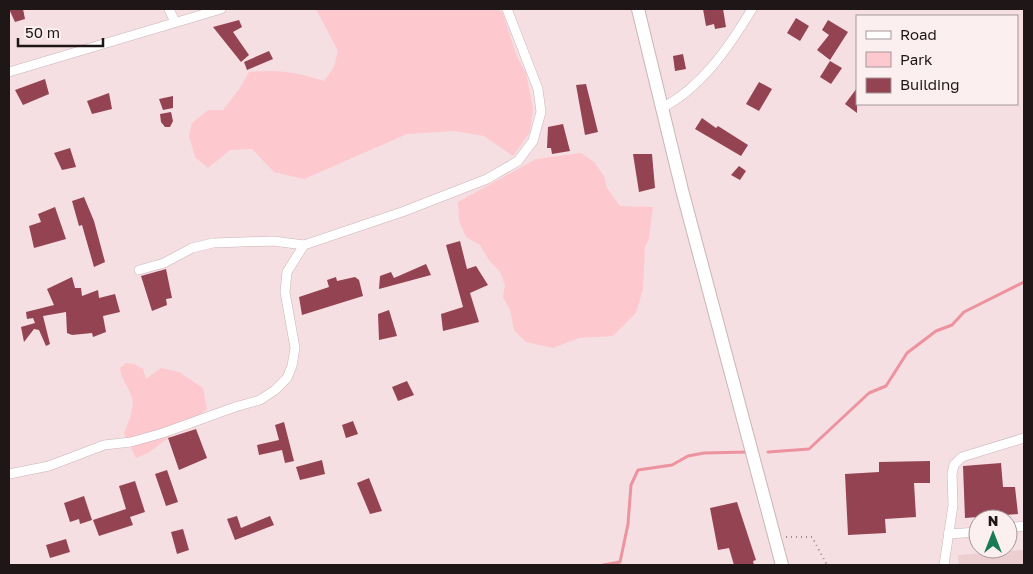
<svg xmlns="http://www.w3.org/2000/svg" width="1033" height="574" viewBox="0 0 1033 574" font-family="'Golos Text',sans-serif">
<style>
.built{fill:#ecced1}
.green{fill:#fdc8ce}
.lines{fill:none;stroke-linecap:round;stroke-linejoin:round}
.stream{stroke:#ec939f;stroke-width:3}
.building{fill:#934351}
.minor-casing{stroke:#c9b5b7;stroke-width:10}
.secondary-casing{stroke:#c9b5b7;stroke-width:14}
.path{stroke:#9c8c8e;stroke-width:2;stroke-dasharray:1 4;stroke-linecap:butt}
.minor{stroke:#fff;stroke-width:9}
.secondary{stroke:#fff;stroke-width:12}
</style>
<rect width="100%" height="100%" fill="#f5dfe2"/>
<path class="built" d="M1024,550V565H959L958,555Z"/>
<g class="green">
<path d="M316,9H487L502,11L517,57L526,73L533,109L530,132L513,156L484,136L455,131L407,134L304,179L274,172L252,149L230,150L208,168L195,157L189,136L192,123L208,110H223L240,88L249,72C278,69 297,72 324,81L334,67L338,51Z"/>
<path d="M581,153L594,162L604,176L607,188L620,206L653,207L649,238L645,247L643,289L636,313L613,336L579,338L553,348L526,342L514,330L510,310L503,297L505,285L500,272L489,260L480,245L466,237L459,221L458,202L536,159Z"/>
<path d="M126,363L134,364L143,369L146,379L161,368L179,372L203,388L207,409L148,453L136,458L124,433C128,423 135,408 132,398C129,387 121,380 120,368Z"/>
</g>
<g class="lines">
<g class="stream">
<path d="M768,452L809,449L869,393L886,386L907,353L936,331L952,325L964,312L1024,282"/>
<path d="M603,565L620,562L628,524L631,485L638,470L672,465L688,456L704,453L748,452"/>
</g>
</g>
<g class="building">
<path d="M9,9H23L25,19L15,22Z"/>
<path d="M703,9H723L726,27L715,29L714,24L706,26Z"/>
<path d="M796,18L809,26L800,41L787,33Z"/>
<path d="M239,20L242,27L233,32L249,55L241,62L213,27Z"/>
<path d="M828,20L848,32L830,60L817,50L829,35L822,30Z"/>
<path d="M269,51L273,59L247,70L244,62Z"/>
<path d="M683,54L686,69L675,71L673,56Z"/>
<path d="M830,61L842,68L831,84L820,77Z"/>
<path d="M45,79L49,94L23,105L15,90Z"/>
<path d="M759,82L772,89L759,111L746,104Z"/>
<path d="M586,84L598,132L585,135L576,85Z"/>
<path d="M857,88V113L845,104Z"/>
<path d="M109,93L112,109L92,114L87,101Z"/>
<path d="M173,96V108L163,110L159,99Z"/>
<path d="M171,112L173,121L170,127H165L161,122L160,114Z"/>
<path d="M702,118L716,128L718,126L748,145L741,156L695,129Z"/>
<path d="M563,124L570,151L552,154L551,148H547L548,127Z"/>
<path d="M70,148L76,167L62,170L54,153Z"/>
<path d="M633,154H652L655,188L639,192Z"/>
<path d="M739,166L746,171L740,180L731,175Z"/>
<path d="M84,197L94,221L105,262L94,267L82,225L79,226L72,201Z"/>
<path d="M55,207L66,239L34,248L29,226L41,222L38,214Z"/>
<path d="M460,241L467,269L476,266L488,285L470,293L479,322L443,331L441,314L463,307L446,245Z"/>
<path d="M426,264L431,275L379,289L380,276L391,272L394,278Z"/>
<path d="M166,269L172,298L166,299L167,305L152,311L141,276Z"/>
<path d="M72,277L75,288H81L82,296L98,290L99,298L115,294L120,312L103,316L106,332L93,337L92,333L72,335L67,333L66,312L43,316L50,344L46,346L39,330L34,329L24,342L21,327L35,323L33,318L27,319L26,312L54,305L47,289Z"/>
<path d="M336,277L337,281L355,277L359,280L363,296L302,315L299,297L329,287L327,280Z"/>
<path d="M389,310L397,336L379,340L378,314Z"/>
<path d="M407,381L414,395L398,401L392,387Z"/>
<path d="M353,421L358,434L346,438L342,425Z"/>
<path d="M284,422L294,461L285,463L282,450L259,455L257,445L279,440L275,425Z"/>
<path d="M196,429L207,458L179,470L168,438Z"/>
<path d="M322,460L325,474L300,480L296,467Z"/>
<path d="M930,461V483H914L916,517L885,519L886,533L848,535L845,474L879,472V462Z"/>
<path d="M1001,463L1003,487H1015L1018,514L965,518L963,466Z"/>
<path d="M167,470L178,502L166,506L155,474Z"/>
<path d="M369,478L382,511L370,514L357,483Z"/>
<path d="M135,481L145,512L130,517L133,525L99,536L93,520L126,509L119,486Z"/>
<path d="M84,496L92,520L80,524L79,519L70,522L64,503Z"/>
<path d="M737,502L756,560L753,561L754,565H734L729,548L718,550L710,508Z"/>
<path d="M237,516L241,528L270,516L274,525L235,540L227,519Z"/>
<path d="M183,529L189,550L177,554L171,532Z"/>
<path d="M66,539L70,552L50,558L46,545Z"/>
</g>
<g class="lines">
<g class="minor-casing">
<g id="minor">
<path d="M169,9L175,22"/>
<path d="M9,72L221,9"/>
<path d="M662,108C702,87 729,47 752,9"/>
<path d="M139,270L164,263L192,248L213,243L273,241L304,245"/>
<path d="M9,474L49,466L104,445L131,442L163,433L235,407L260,400L275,390L287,378L292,366L295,348L285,292L287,272L304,245L402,212L487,179L518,161L533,141L541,112L538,89L507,9"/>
<path d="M1008,528L1024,526"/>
<path d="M948,534L978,532"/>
<path d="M944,565L953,505L952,474L954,465L962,457L1024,438"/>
</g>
</g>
<g class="secondary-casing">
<path id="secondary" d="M638,9L682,190L782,565"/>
</g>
<path class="path" d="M786,537H812L827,565"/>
<use href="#minor" class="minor"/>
<use href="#secondary" class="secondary"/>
</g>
<rect width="1033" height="574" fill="none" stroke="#1e1617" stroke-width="20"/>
<rect x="856" y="15" width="162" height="90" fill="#fceff0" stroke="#a39899"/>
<rect x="866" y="31" width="25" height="8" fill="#ffffff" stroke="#a39899"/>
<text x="900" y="40" font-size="15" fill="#1e1617">Road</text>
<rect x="866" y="52" width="25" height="15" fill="#fdc8ce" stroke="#a39899"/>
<text x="900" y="65" font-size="15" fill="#1e1617">Park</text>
<rect x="866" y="78" width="25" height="15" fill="#934351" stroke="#a39899"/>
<text x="900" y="90" font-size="15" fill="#1e1617">Building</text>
<g transform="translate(993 534)"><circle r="24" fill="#fceff0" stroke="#a39899"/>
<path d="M0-4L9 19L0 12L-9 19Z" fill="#177b53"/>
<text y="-8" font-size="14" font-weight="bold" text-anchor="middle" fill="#1e1617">N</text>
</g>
<path d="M18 38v8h85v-8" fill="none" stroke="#1e1617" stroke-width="2.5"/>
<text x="25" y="38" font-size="15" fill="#1e1617" stroke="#fceff0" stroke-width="4" paint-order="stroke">50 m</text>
</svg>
